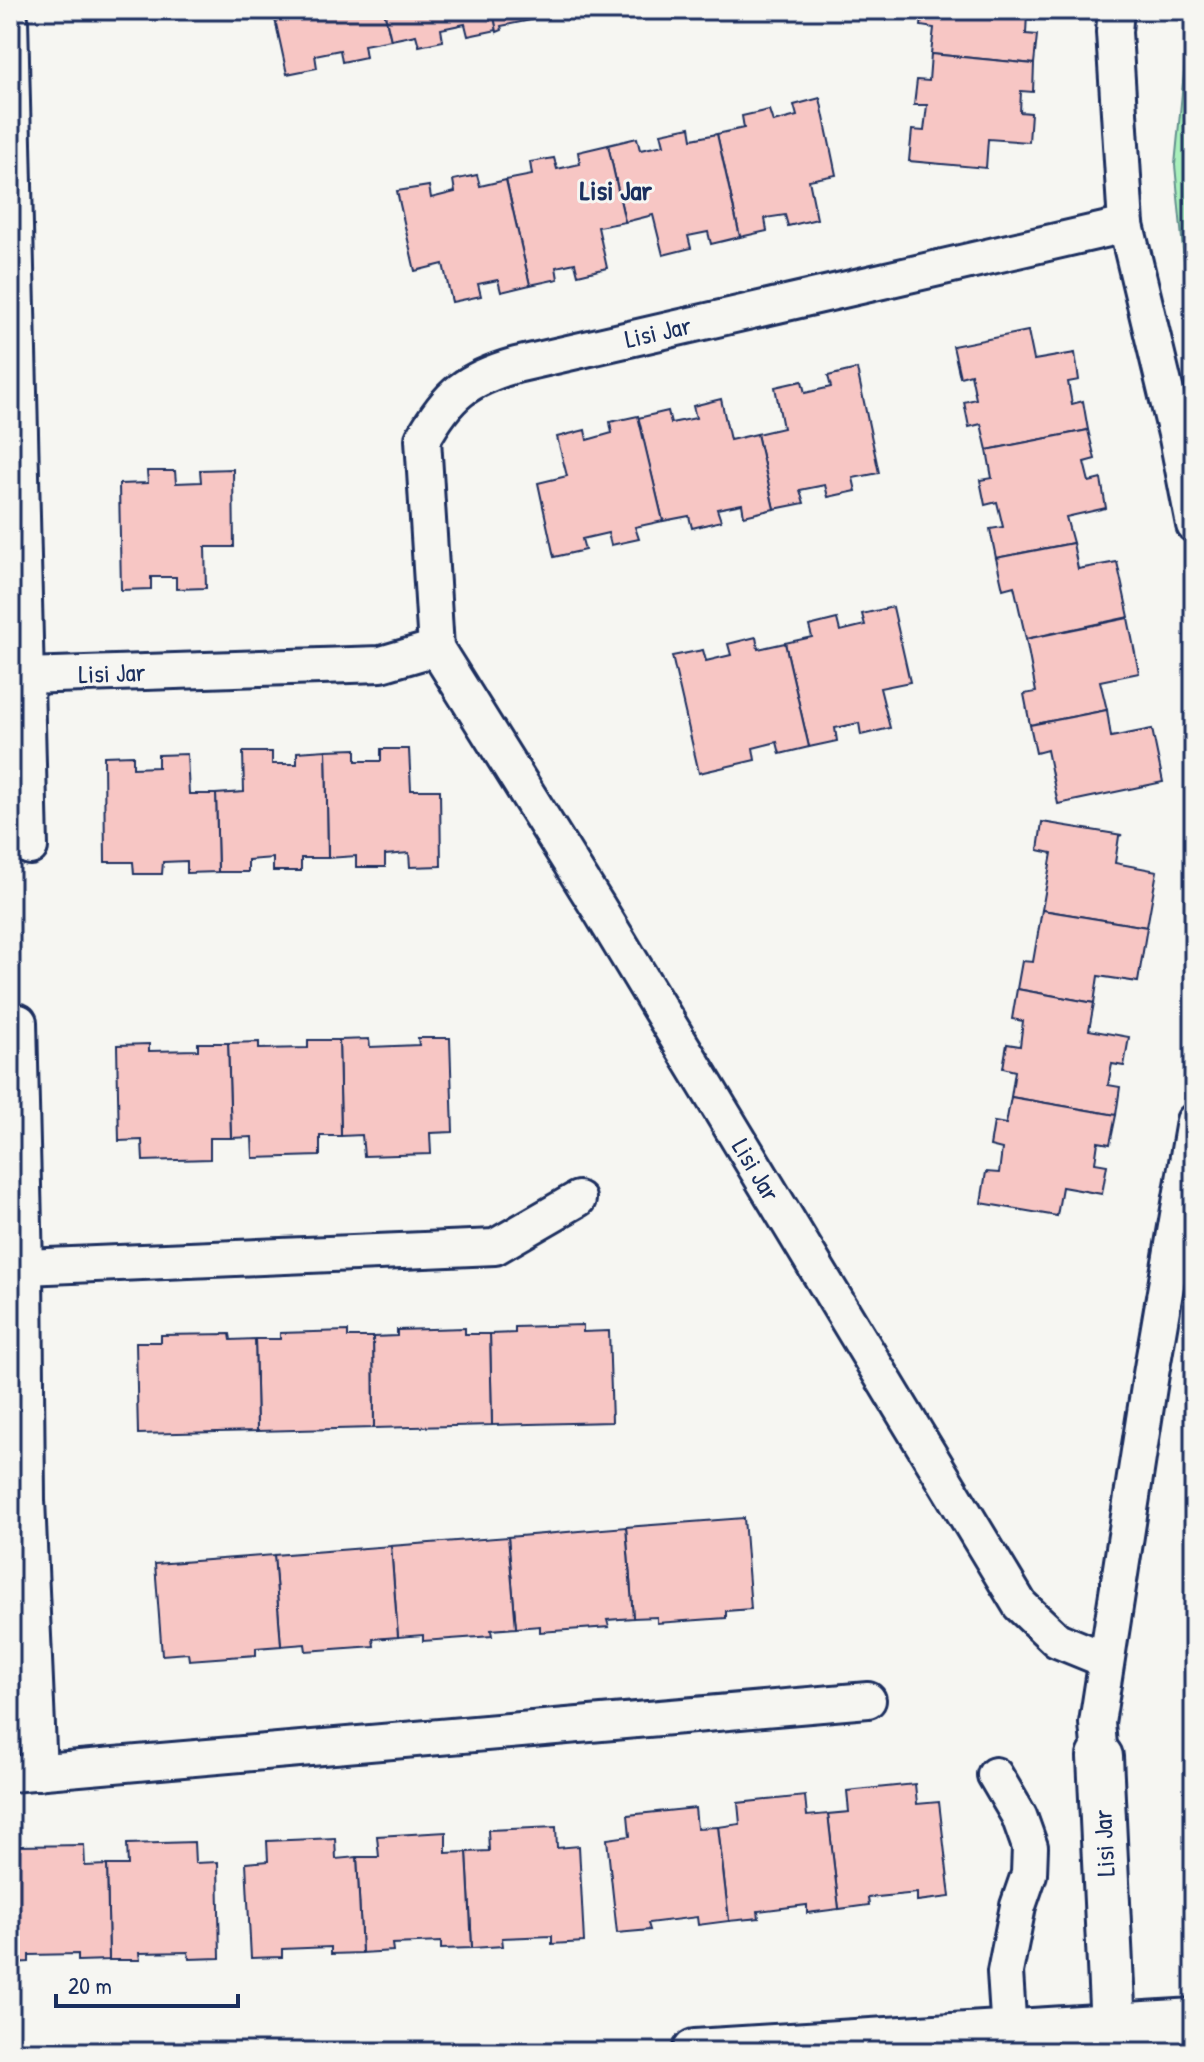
<svg xmlns="http://www.w3.org/2000/svg" width="1204" height="2062" viewBox="0 0 1204 2062" font-family="'Patrick Hand',sans-serif">
<style>
.green{fill:#a9f0bc;stroke:#62908d;stroke-width:2}
.building{fill:#f7c6c4;stroke:#1b2f5e;stroke-width:2}
.lines{fill:none;stroke-linecap:round;stroke-linejoin:round}
.lane-casing{stroke:#1b2f5e;stroke-width:40}
.street-casing{stroke:#1b2f5e;stroke-width:50}
.lane{stroke:#f6f6f2;stroke-width:34}
.street{stroke:#f6f6f2;stroke-width:44}
.labels{text-anchor:middle;stroke-width:6;stroke-linejoin:round;paint-order:stroke}
.street-label{font-size:26px;fill:#1b2f5e;stroke:#f6f6f2}
.neighbourhood-label{font-size:28px;font-weight:bold;fill:#1b2f5e;stroke:#f6f6f2}
</style>
<rect width="100%" height="100%" fill="#f6f6f2"/>
<filter id="ink" filterUnits="userSpaceOnUse"><feTurbulence type="fractalNoise" baseFrequency=".0125" numOctaves="2"/><feDisplacementMap in="SourceGraphic" scale="16" xChannelSelector="R" yChannelSelector="G"/><feConvolveMatrix kernelMatrix="1 2 1 2 8 2 1 2 1" color-interpolation-filters="sRGB"/></filter>
<g filter="url(#ink)">
<path class="green" d="M1190,10H1194V288L1185,271L1175,165Z"/>
<g class="building">
<path d="M273,10H384L391,40L364,45L366,57L342,62L340,50L315,55L317,68L287,74Z"/>
<path d="M384,10H493L497,30L468,36L465,24L441,29L443,41L419,46L416,35L391,40Z"/>
<path d="M493,10H530L531,20L501,26L502,30L497,32Z"/>
<path d="M923,10H1039V14L1027,13L1026,34L1037,35L1034,64L931,54L934,28L921,26Z"/>
<path d="M931,54L1034,64L1033,92L1021,91L1020,112L1031,113L1029,142L988,139L986,168L909,161L912,130L924,131L927,105H914L917,80L929,81Z"/>
<path d="M820,98L836,175L809,180L817,219L788,226L785,215L765,218L767,231L740,237L717,134L744,128L742,116L769,110L773,122L797,116L794,105Z"/>
<path d="M690,127L692,139L717,134L740,237L711,244L708,232L688,236L691,248L663,255L653,215L625,222L608,145L637,138L640,150L664,145L661,133Z"/>
<path d="M608,145L625,222L598,227L607,268L578,275L575,263L556,267L558,279L530,285L506,180L532,175L530,162L554,158L557,169L580,164L578,152Z"/>
<path d="M477,175L480,186L506,180L530,285L501,292L498,280L478,284L481,296L452,302L443,264L415,271L397,191L429,186L431,198L455,192L453,180Z"/>
<path d="M1028,331L1034,360L1075,353L1079,380L1068,382L1072,404L1083,401L1088,430L987,450L981,424L969,427L964,402L976,399L971,374L960,377L953,346Z"/>
<path d="M857,369L879,473L853,478L856,491L828,497L825,485L800,490L804,503L774,509L757,434L783,428L775,387L802,381L805,393L831,387L828,376Z"/>
<path d="M721,399L730,440L757,434L774,509L744,516L742,504L717,509L721,521L692,528L689,516L663,521L638,418L668,411L671,423L696,418L693,406Z"/>
<path d="M638,416L663,521L635,527L639,539L611,545L608,533L582,539L585,550L554,557L538,483L567,476L557,437L585,430L587,440L612,433L610,422Z"/>
<path d="M1088,430L1095,459L1084,462L1089,482L1101,479L1106,508L1066,517L1073,543L996,558L990,529L1003,527L997,502L985,505L980,480L992,478L987,450Z"/>
<path d="M233,469L234,547H205L206,588L176,589V577H151V589L121,590L119,484L148,483L147,471H175L176,483L201,482L200,470Z"/>
<path d="M1073,543L1078,569L1117,562L1129,617L1026,639L1014,586L1003,589L996,558Z"/>
<path d="M893,607L910,682L880,688L890,728L861,735L859,723L835,728L837,741L809,747L785,643L812,637L809,626L837,619L840,631L865,625L862,614Z"/>
<path d="M1128,618L1139,673L1100,681L1107,710L1030,725L1024,694L1036,692L1026,639Z"/>
<path d="M756,637L758,649L785,643L809,747L780,754L777,742L753,748L755,760L699,773L672,656L703,650L706,661L731,655L728,644Z"/>
<path d="M1107,710L1111,737L1152,729L1163,782L1058,804L1047,750L1036,753L1030,725Z"/>
<path d="M356,749V761H381V749H409L411,790H440L441,866L410,867L409,853L385,855V867H356V856L328,858L326,750Z"/>
<path d="M326,750L328,858H301V871H273V858L248,860V872H218L216,794L244,792L243,752H272V764H297V752Z"/>
<path d="M187,754L189,794H216L218,872L187,873V861L163,862L162,874H134L133,862H105L104,756L133,755V768L158,767V755Z"/>
<path d="M1042,822L1122,835L1119,836L1115,863L1157,871L1147,927L1042,910L1052,853L1038,850Z"/>
<path d="M1042,910L1147,927L1138,982L1098,976L1094,1003L1017,989L1022,961L1033,962Z"/>
<path d="M1017,989L1094,1003L1089,1030L1129,1037L1124,1066L1112,1064L1108,1085L1120,1087L1116,1115L1011,1097L1015,1071L1003,1068L1007,1044L1020,1046L1023,1021L1012,1019Z"/>
<path d="M418,1038H450L453,1132L430,1133L431,1154L364,1156L362,1135L341,1136L339,1040L369,1039L370,1047L419,1045Z"/>
<path d="M308,1040H339L341,1136H320V1156L253,1158L252,1137L231,1138L228,1043L259,1042V1049L308,1048Z"/>
<path d="M198,1043H228L231,1138H210V1159L143,1161L142,1140L119,1141L117,1045L149,1044V1051L198,1050Z"/>
<path d="M1011,1097L1116,1115L1110,1144L1098,1142L1095,1163L1107,1165L1102,1194L1062,1187L1057,1216L981,1203L986,1172L999,1173L1002,1149L990,1146L994,1122L1006,1124Z"/>
<path d="M583,1325V1332L609,1331L612,1422L492,1425L490,1334L515,1333V1327Z"/>
<path d="M465,1328V1334H490L492,1425L374,1428L373,1337L397,1336V1330Z"/>
<path d="M348,1331V1337H373L374,1428L257,1431L255,1339H280V1333Z"/>
<path d="M230,1334L231,1340L255,1339L257,1431L138,1434L136,1342H161V1335Z"/>
<path d="M744,1518L751,1609L726,1611V1618L657,1623V1617L633,1618L626,1527Z"/>
<path d="M626,1527L633,1618L607,1620L609,1627L540,1632V1626L516,1628L508,1537Z"/>
<path d="M508,1537L516,1628L491,1630L492,1636L423,1641V1635L398,1637L391,1546Z"/>
<path d="M391,1546L398,1637L373,1639L374,1646L306,1651L305,1644L281,1646L274,1555Z"/>
<path d="M274,1555L281,1646L256,1648V1655L189,1660L188,1653L162,1655L155,1564Z"/>
<path d="M915,1784L917,1804L939,1802L950,1897L917,1901V1893L868,1898L869,1905L839,1909L828,1814L849,1812L847,1791Z"/>
<path d="M805,1796L807,1816L828,1814L839,1909L807,1913V1905L758,1911L759,1918L729,1921L718,1827L740,1824L738,1803Z"/>
<path d="M695,1808L697,1828L718,1827L729,1921L698,1925L697,1917L648,1923L650,1930L617,1933L607,1839L630,1836L628,1815Z"/>
<path d="M556,1827L557,1848L579,1846L584,1942L552,1944V1936L502,1938L503,1946L472,1948L467,1852L489,1851L488,1830Z"/>
<path d="M446,1832V1853L467,1852L472,1948L441,1949V1942L392,1944L393,1951L362,1953L357,1857H379L377,1836Z"/>
<path d="M335,1838L336,1859L357,1857L362,1953L331,1954V1947L282,1949V1957L251,1958L246,1863L268,1861L267,1841Z"/>
<path d="M194,1842L195,1863L218,1862L220,1958L189,1959L188,1952L139,1953L140,1960H109L107,1865H128L127,1844Z"/>
<path d="M84,1845L85,1866L107,1865L109,1960L78,1961V1954L29,1955V1962L10,1963V1868H17V1846Z"/>
</g>
<g class="lines">
<g class="lane-casing">
<g id="lane">
<path d="M1116,10L1114,32L1126,225L1177,438L1194,525"/>
<path d="M10,19L30,847"/>
<path d="M436,648L423,439C448,394 467,379 516,365L1126,225"/>
<path d="M25,676L381,664L436,648L598,907L1020,1605L1057,1640L1106,1660"/>
<path d="M19,1022L25,1267L27,1500L39,1772"/>
<path d="M25,1267L495,1247L578,1199"/>
<path d="M1100,1757L1097,1723L1151,1374L1194,1121"/>
<path d="M10,1774L868,1700"/>
<path d="M995,1775L1019,1816L1030,1847L1029,1874L1018,1906L1005,1972L1009,2033"/>
</g>
</g>
<g class="street-casing">
<g id="street">
<path d="M1100,1757L1113,2027"/>
<path d="M695,2052L1194,2021"/>
</g>
</g>
<use href="#lane" class="lane"/>
<use href="#street" class="street"/>
</g>
</g>
<g class="labels">
<g class="street-label">
<text transform="translate(658 332) rotate(-13)" y="9">Lisi Jar</text>
<text transform="translate(112 673) rotate(-2)" y="9">Lisi Jar</text>
<text transform="translate(756 1170) rotate(59)" y="9">Lisi Jar</text>
<text transform="translate(1104 1843) rotate(-93)" y="9">Lisi Jar</text>
</g>
<g class="neighbourhood-label">
<text x="616" y="200">Lisi Jar</text>
</g>
</g>
<rect width="1204" height="2062" fill="none" stroke="#f6f6f2" stroke-width="40"/>
<rect x="20" y="20" width="1164" height="2022" fill="none" stroke="#1b2f5e" stroke-width="3" filter="url(#ink)"/>
<path d="M56 1994v12h182v-12" fill="none" stroke="#1b2f5e" stroke-width="4"/>
<text x="68" y="1994" font-size="24" fill="#1b2f5e" stroke="#f6f6f2" stroke-width="6" paint-order="stroke">20 m</text>
</svg>
